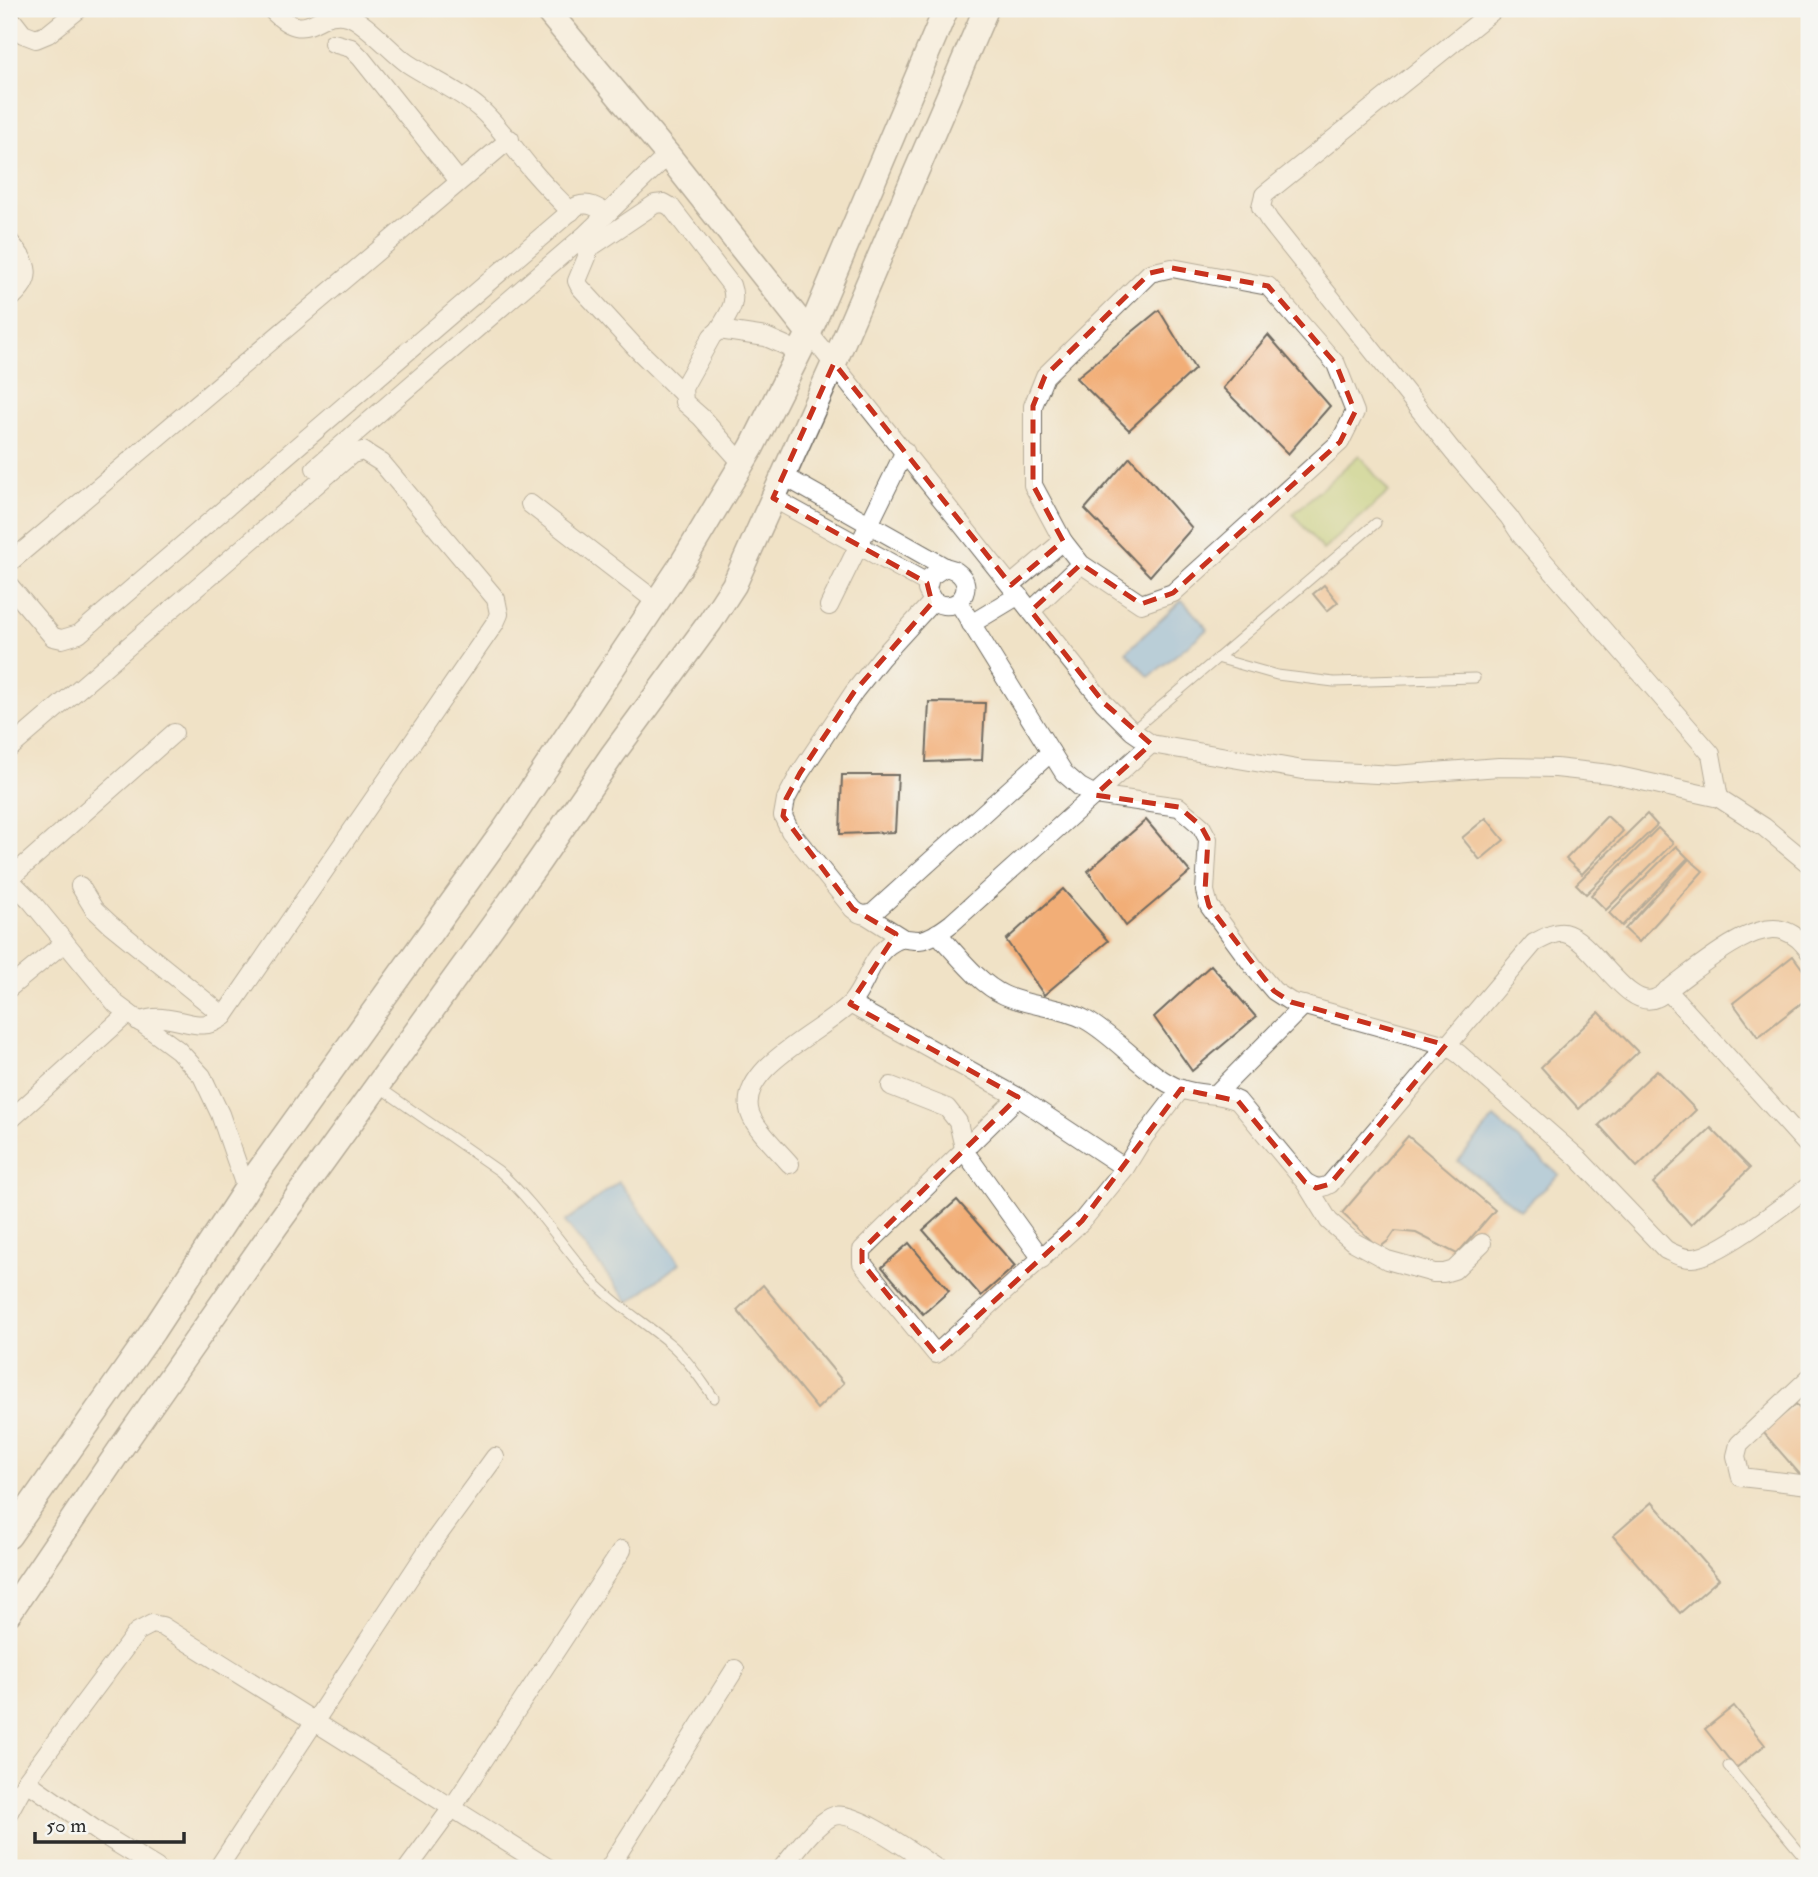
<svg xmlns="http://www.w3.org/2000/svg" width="1818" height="1877" viewBox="0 0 1818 1877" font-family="'IM FELL Double Pica',serif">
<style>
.green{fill:#b5d076;stroke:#707e50;stroke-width:2}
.water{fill:#79b5eb;stroke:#52708b;stroke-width:2}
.building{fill:#f2ae77}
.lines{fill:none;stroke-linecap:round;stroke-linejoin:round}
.lane-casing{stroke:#706b61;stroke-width:11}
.street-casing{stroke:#706b61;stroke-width:20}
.secondary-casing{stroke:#706b61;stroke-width:27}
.lane{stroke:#fff;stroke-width:9}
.street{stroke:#fff;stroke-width:18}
.secondary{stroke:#fff;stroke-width:24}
.marked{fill:none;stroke:#c8321e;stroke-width:5;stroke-dasharray:14 9;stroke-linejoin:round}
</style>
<rect width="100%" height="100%" fill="#f6f6f2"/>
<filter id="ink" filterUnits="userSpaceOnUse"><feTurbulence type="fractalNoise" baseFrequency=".0143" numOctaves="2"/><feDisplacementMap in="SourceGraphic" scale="14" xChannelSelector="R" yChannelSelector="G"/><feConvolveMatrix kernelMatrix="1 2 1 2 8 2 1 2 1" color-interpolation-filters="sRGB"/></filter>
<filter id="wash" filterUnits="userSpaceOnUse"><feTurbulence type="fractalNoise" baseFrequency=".00686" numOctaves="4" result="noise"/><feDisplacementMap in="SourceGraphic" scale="28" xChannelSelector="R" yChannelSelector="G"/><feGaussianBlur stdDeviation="1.57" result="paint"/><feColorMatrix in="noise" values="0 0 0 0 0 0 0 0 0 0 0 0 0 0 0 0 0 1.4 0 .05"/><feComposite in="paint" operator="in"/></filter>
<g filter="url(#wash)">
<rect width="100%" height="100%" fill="#f0e2c6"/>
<path class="green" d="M1359,455L1389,492L1323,550L1293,514Z"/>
<g class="water">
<path d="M1182,600L1208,629L1149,677L1126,652Z"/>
<path d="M1494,1118L1559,1175L1520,1210L1458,1161Z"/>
<path d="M619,1182L680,1263L629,1302L565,1222Z"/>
</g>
<g id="blocks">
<g class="building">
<path d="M1159,310L1195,369L1129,430L1076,378Z"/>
<path d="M1268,335L1330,406L1288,454L1223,388Z"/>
<path d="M1130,457L1192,528L1150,576L1085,509Z"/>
<path d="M1324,585L1338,602L1327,611L1313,594Z"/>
<path d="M929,702L985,703L982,760L926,762Z"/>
<path d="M842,775H898L895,832L840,834Z"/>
<path d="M1647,814L1657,825L1586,894L1576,884Z"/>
<path d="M1607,816L1623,831L1582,874L1566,859Z"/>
<path d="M1486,818L1504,840L1480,860L1462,838Z"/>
<path d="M1146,820L1190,872L1126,926L1088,871Z"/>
<path d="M1658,828L1673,843L1606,910L1591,895Z"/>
<path d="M1676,846L1688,858L1622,926L1609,913Z"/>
<path d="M1689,859L1703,871L1639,942L1625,929Z"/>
<path d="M1063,889L1108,941L1044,995L1006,940Z"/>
<path d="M1793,956L1809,978V997L1758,1037L1733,1003Z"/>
<path d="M1211,965L1256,1017L1192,1071L1154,1017Z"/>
<path d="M1599,1012L1638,1052L1579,1109L1541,1067Z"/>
<path d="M1657,1070L1696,1110L1637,1167L1599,1125Z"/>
<path d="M1711,1128L1750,1168L1691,1225L1653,1183Z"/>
<path d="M1408,1136L1495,1210L1457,1254L1416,1233L1395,1231L1388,1241L1379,1248L1342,1213Z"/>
<path d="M957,1200L1015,1266L981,1296L923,1230Z"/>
<path d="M909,1243L949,1291L923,1314L882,1267Z"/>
<path d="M763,1285L844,1383L817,1409L737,1310Z"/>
<path d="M1796,1404L1809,1420V1475L1804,1479L1763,1432Z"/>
<path d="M1652,1502L1719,1579L1680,1613L1613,1536Z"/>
<path d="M1734,1706L1765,1745L1736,1768L1705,1729Z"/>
</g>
</g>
</g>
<g filter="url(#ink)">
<use href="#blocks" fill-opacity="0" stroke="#706b61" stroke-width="2"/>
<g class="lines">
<g class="lane-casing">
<g id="lane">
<path d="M1217,658L1277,675L1334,682L1475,678"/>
<path d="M1132,731L1376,523"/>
<path d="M379,1087L499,1171C536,1204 561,1245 594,1282C617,1306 644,1322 669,1343C687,1358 700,1379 714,1398"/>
<path d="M1728,1766L1809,1863"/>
</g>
</g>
<g class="street-casing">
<g id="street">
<path d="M271,9C309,49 315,7 348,16C365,21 391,52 407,63C431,79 457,89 479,108C500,126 513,148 531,169C543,184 558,198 571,212"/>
<path d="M1495,9L1264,195L1261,207L1269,220L1454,453L1509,517L1521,535L1711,754L1719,798"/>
<path d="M9,16L23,34L36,39L48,34L79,9"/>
<path d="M333,43L351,48L361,58L459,181"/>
<path d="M586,238L587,257L577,281L580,287L635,347L682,393"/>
<path d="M9,241C30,266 35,277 9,300"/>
<path d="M588,249L655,204L664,203L671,207L731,285C738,304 728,314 719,330"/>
<path d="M809,333L1104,703L1132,731L1151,744L1303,770L1395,775L1499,767L1556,768L1610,774L1719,798L1764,827L1809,864"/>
<path d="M742,463L701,417L684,402L683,388L712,336L719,330L766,337L800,352"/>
<path d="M315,468L586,234L668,155"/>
<path d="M782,475L945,567C982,575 963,619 933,601L927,590L930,577L945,567"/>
<path d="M773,498L927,583"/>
<path d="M530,504L657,602"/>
<path d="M9,563L510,139"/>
<path d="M9,585L53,637L62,639L79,634L577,206C589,202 597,207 607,214"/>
<path d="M1011,585L1063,541"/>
<path d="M933,601L881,658L854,692L800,773L786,799L783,816L790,831L853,909C860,915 864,916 873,913L1051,752"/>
<path d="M958,602L1064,773L1080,787L1095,795L1179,807L1201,826L1208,839L1205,891L1209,906L1256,970L1274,991L1291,1002L1446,1045L1459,1054L1578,1158L1666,1250C1673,1253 1683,1259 1692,1258C1717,1258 1787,1203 1809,1186"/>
<path d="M829,606L905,451"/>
<path d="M1031,611L1081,564L1141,604L1173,593L1340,442L1355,412L1336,364L1268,286L1172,268L1150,273L1045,376L1033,406V485L1063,541L1081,564"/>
<path d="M971,624L1019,595"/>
<path d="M9,749L352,454L363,451L382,463L496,599L499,614L495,623L224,1016C196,1039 174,1007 139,1022"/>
<path d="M9,879L31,901L116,1004L178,1050L202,1076L220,1114L246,1189"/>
<path d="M9,879L174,733"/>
<path d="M80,886L94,909L110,924L224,1016"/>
<path d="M866,915L901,937"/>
<path d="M937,933C957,954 978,983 1004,995C1030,1007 1060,1006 1086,1020C1117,1037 1150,1079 1181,1089C1200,1096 1220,1092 1238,1101L1305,1182C1315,1188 1320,1190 1330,1184L1534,943C1542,939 1555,931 1564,933C1593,939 1627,1012 1656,998C1664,995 1671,987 1678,982C1701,965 1755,919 1785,931C1796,935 1802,942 1809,951"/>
<path d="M9,988L65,942"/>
<path d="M1667,990L1809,1147"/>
<path d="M850,1004L1018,1097"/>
<path d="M891,1086L947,1108L958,1122L965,1152L1042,1259"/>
<path d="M1216,1094L1304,1005"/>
<path d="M9,1121L128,1013"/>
<path d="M790,1164C778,1150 755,1129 750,1113C736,1067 826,1030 851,1003C866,986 870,959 889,945C903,935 904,940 919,940C931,939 943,930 952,923L1151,744"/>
<path d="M1125,1168L1018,1097L862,1250V1263L936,1354L1082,1221L1125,1168L1144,1137L1181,1089"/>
<path d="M1305,1182L1329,1221L1352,1241L1387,1260L1434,1273H1444L1454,1270L1482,1243"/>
<path d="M1809,1378L1739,1444L1736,1456L1741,1477L1809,1485"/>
<path d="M26,1781L100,1833L157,1868"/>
<path d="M9,1812L26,1781L137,1632L152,1624L162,1626L548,1868"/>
<path d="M218,1868L433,1542L495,1457"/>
<path d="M408,1868L452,1808L622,1550"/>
<path d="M609,1868L735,1669"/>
<path d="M782,1868C796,1852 812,1827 831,1817C852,1806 917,1856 936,1868"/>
</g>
</g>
<g class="secondary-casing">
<g id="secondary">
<path d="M546,9L668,155L809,333"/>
<path d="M9,1536L153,1331L246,1189L505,829L680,567L752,447L809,333L946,9"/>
<path d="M9,1613L121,1448L276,1226L538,863L613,754L710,622L734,585L834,363L986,9"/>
</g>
</g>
<use href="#lane" class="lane"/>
<use href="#street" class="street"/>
<use href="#secondary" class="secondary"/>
</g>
</g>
<path d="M0 0H1818V1877H0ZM1172,268L1268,286L1336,364L1355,412L1340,442L1173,593L1141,604L1081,564L1031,611L1104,703L1151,744L1095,795L1179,807L1201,826L1208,839L1205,891L1209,906L1274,991L1291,1002L1446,1045L1330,1184L1316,1188L1305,1182L1238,1101L1181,1089L1082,1221L936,1354L862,1263V1250L1018,1097L850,1004L896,934L853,909L783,816L786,799L800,773L854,692L932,603L927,583L773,498L834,363L1011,585L1063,541L1033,485V406L1045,376L1150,273Z" fill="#f0e2c6" fill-opacity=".55" fill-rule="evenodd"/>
<path class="marked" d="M1172,268L1268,286L1336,364L1355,412L1340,442L1173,593L1141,604L1081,564L1031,611L1104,703L1151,744L1095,795L1179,807L1201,826L1208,839L1205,891L1209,906L1274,991L1291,1002L1446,1045L1330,1184L1316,1188L1305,1182L1238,1101L1181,1089L1082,1221L936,1354L862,1263V1250L1018,1097L850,1004L896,934L853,909L783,816L786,799L800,773L854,692L932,603L927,583L773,498L834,363L1011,585L1063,541L1033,485V406L1045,376L1150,273Z"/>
<rect width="1818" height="1877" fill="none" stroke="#f6f6f2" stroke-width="35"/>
<path d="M35 1832v10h149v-10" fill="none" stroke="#2b2b2b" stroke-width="3.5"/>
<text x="46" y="1832" font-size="21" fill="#2b2b2b" stroke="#f6f6f2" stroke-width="5" paint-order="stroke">50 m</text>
</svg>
